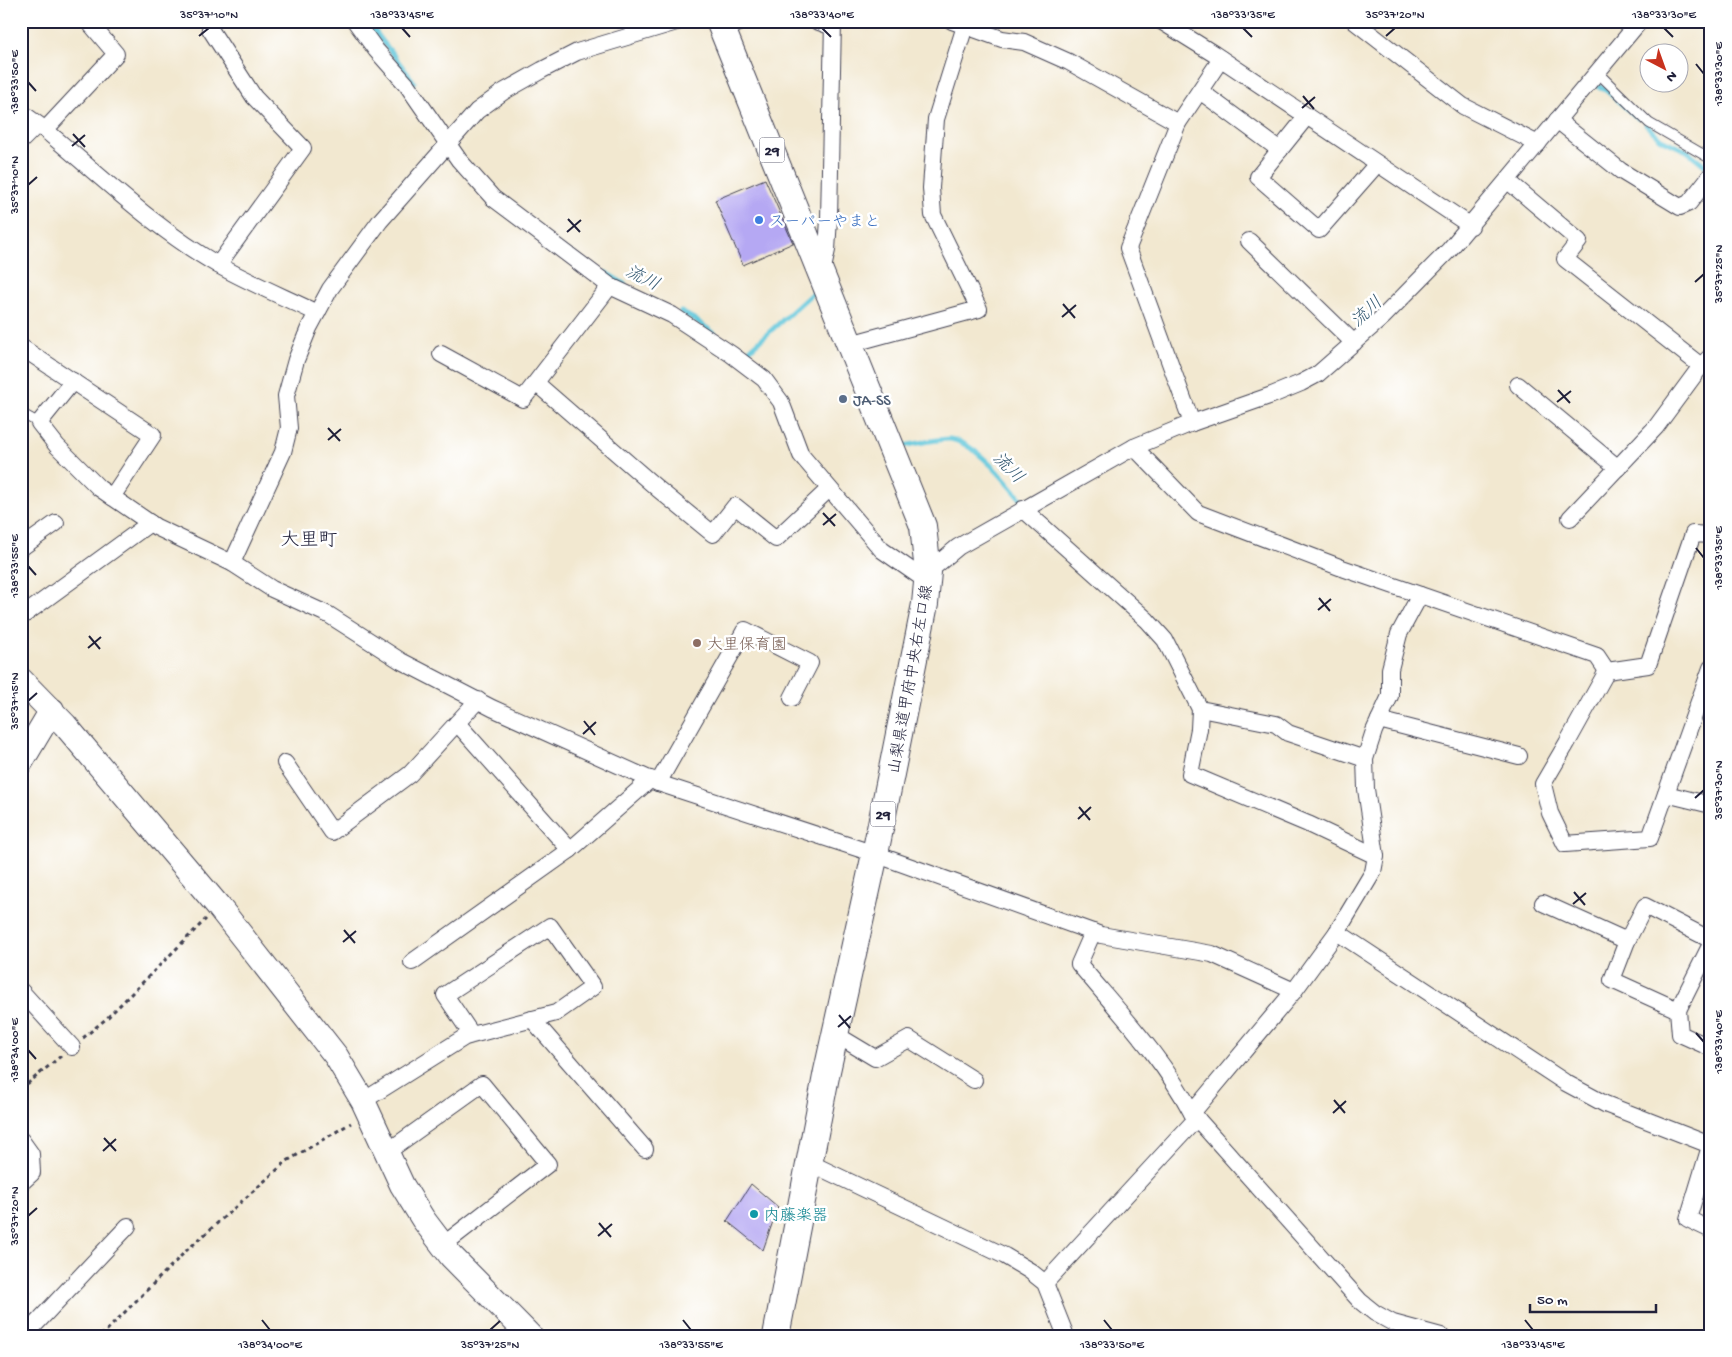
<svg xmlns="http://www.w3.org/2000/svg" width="1732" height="1357" viewBox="0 0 1732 1357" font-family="'Gochi Hand','Klee One',sans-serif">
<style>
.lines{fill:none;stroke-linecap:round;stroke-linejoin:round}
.stream{stroke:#5ec6da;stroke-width:5}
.building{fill:#b5a8f3}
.lane-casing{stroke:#414051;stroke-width:11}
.street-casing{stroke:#414051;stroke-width:18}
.secondary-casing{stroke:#414051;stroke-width:26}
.primary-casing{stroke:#414051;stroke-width:28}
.path{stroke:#414051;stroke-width:3;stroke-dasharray:4 4;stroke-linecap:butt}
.lane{stroke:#fff;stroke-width:9}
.street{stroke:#fff;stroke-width:16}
.secondary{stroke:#fff;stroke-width:24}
.primary{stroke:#fff;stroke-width:26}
.ticks{fill:none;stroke:#22223b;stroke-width:2}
.shop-dot{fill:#3f7fe0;stroke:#fff;stroke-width:2}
.service-dot{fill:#5c6f8a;stroke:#fff;stroke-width:2}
.education-dot{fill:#8d6e63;stroke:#fff;stroke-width:2}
.culture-dot{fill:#0f9aa8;stroke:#fff;stroke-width:2}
.labels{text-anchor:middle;stroke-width:5;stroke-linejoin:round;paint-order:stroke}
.shield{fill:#fff;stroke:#646476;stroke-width:1}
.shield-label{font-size:15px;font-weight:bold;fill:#22223b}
.shop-label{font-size:16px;fill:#366cbe;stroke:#fff;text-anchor:start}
.service-label{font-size:16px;fill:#4e5e75;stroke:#fff;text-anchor:start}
.education-label{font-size:16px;fill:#785e54;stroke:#fff;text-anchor:start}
.street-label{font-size:16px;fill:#22223b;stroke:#fff}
.culture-label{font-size:16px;fill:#0d838f;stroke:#fff;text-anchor:start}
.water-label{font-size:18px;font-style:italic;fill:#375b73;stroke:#fff}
.quarter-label{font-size:19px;fill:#22223b;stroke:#fff}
.neatline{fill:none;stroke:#22223b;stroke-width:2}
.ticks-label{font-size:12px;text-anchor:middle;fill:#22223b}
</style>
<rect width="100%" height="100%" fill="#fff"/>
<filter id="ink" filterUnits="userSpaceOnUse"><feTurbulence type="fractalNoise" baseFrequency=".02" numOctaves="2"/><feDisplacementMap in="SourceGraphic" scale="10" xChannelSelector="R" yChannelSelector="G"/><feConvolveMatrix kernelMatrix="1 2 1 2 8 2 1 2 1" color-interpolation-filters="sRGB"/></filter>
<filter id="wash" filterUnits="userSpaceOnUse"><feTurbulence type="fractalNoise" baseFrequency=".0096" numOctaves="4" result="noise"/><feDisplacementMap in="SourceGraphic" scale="20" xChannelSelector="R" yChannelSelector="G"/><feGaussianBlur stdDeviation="1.12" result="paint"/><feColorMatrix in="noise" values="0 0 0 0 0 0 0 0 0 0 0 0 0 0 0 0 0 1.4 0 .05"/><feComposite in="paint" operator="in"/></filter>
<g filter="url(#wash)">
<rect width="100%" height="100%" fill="#f2e8d0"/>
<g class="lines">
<g class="stream">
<path d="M367,21L414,82"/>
<path d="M1592,82L1607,91L1638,118"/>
<path d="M1646,125L1661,139L1687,151L1711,170"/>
<path d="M606,273L624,284"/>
<path d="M681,312L694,319L714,333"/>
<path d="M741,353L744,355L818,288"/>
<path d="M902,441L903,446C913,444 942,438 950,439C976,443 1008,483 1024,503L1026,501"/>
</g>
</g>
<g id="blocks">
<g class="building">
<path d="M765,179L793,243L743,265L715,200Z"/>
<path d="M751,1184L778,1207L763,1250L727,1221Z"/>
</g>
</g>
</g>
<g filter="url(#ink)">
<use href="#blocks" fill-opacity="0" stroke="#414051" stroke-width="1"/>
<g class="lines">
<g class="lane-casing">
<g id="lane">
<path d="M1597,72L1649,123L1711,159"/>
<path d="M21,413L39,423"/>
</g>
</g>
<g class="street-casing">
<g id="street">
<path d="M355,21L376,50L407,85L459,160L493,198L610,286L672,315L731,354L764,379L781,402L801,455L882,550L928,582"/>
<path d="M816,21L833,27"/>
<path d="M952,21L1002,39L1024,42L1069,62L1178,123"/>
<path d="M1161,21L1214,54L1471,226"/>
<path d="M1354,21L1463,106L1538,144"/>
<path d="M210,29L254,97L303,148L218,265"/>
<path d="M723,31L743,21"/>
<path d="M1200,91L1280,150"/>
<path d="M21,112C31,120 42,126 51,135C105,180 157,230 218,265C250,283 284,297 317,313"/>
<path d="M1307,116L1258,177L1319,230L1377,164"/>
<path d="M1557,120L1621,171L1680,207L1689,203L1711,175"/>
<path d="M45,130L116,54L88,21"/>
<path d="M21,141L37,125"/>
<path d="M1508,181L1579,241L1565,259L1701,366L1711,356"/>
<path d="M1249,241L1354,343"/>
<path d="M822,273L827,250L829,219L833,21"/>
<path d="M850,344L979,309L933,215L931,188L936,119L965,26"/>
<path d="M21,347L153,435L112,497"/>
<path d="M441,354L523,399L610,286"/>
<path d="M73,381L39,423L57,446L99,488L156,527L232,563L272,589L329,615L401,661L492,708L658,783L875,854L1101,935L1212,954L1294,991"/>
<path d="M536,383L658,489L713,534L735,506L776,539L829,489"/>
<path d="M1518,385L1618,468"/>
<path d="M1192,423L1128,248L1178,123L1221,59"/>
<path d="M1134,447L1198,513L1342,568L1597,656L1607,671"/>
<path d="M1023,509L1147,620L1165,640L1200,709L1276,724L1288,733L1365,759"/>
<path d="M1570,518L1656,427L1701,366"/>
<path d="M1711,535L1693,534L1648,665L1607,671L1567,743L1543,784L1550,813L1565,844L1650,838L1711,668"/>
<path d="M21,548L56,523"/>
<path d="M232,563L283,452L289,428L286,396L296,360L309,328L330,289L380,221L477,111L503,92L542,70L577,52L680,21"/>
<path d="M928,572L958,547L1134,447L1192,423L1272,395L1301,383L1318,374L1384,316L1449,250L1640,21"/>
<path d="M21,617L150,523"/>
<path d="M1200,709L1199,729L1190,774L1308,824L1376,856"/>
<path d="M1379,720L1519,756"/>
<path d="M457,723L570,850"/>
<path d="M285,763L332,832L410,774L478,700"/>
<path d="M658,783L745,630L810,663L792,698"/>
<path d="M1666,794L1711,805"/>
<path d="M1543,903L1627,941L1612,980L1678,1010L1680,1034L1711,1048"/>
<path d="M1093,932L1079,964C1119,1012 1163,1058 1192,1113L1360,1301L1375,1313L1393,1323L1441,1336"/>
<path d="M1337,932L1566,1083L1605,1104L1710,1145"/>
<path d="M1627,941L1645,906L1711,940"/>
<path d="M412,962L570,850L651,779"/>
<path d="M21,991L72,1047"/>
<path d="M1678,1010L1711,944"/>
<path d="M532,1019L645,1149"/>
<path d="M835,1034L875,1058L909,1039L974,1080"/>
<path d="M363,1101L465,1037L472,1035L556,1013L593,987L550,926L445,995L472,1035"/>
<path d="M1192,1113L1294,991L1337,932L1373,872L1376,856L1366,789L1365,759L1374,731L1390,696V669L1399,634L1420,595"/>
<path d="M21,1140L31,1154L32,1173L21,1183"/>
<path d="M1711,1143L1688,1219L1711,1230"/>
<path d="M387,1152L482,1084L548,1164L443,1245"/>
<path d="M810,1163L1005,1256L1030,1271L1045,1283L1066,1336"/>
<path d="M1045,1283L1197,1118"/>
<path d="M29,1331L128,1226"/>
</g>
</g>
<g class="secondary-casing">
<g id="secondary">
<path d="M21,680L65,725L219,907L336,1056L363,1101L402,1185L423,1219L451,1256L530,1336"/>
<path d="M21,762L52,710"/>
</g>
</g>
<g class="primary-casing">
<path id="primary" d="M719,21L923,526L928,572L925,604L875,854L827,1071L776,1336"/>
</g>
<g class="path">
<path d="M83,1038L107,1018L206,919"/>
<path d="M21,1089L61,1056"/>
<path d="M101,1336L186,1251L287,1161L351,1123"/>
</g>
<use href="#lane" class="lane"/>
<use href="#street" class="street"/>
<use href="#secondary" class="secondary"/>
<use href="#primary" class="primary"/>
</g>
</g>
<path class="ticks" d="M402,28L410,37M822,28L831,37M1243,28L1252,37M1664,28L1673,37M199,36L209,28M1386,36L1395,28M1696,64L1704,74M28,82L36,91M1303,96L1314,109M1302,108L1315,97M73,134L85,147M72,146L85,135M28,185L37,177M568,219L580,232M567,232L581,220M1695,282L1704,274M1063,304L1075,318M1062,317L1076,305M1558,390L1570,403M1557,402L1571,391M328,428L340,441M328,440L341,429M823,513L835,526M823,525L836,514M1696,548L1704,558M28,566L36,575M1319,598L1330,611M1318,610L1331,599M89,636L100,649M88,648L101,637M28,701L37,693M584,721L595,735M583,734L596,722M1695,798L1704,790M1079,807L1090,820M1078,819L1091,807M1574,892L1585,905M1573,904L1586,893M344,930L355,943M343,942L356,931M839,1015L850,1028M838,1027L851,1016M1696,1033L1704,1042M28,1050L36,1059M1334,1100L1345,1113M1333,1113L1346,1101M104,1138L116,1151M103,1151L116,1139M28,1216L37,1208M599,1223L611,1237M598,1236L612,1224M262,1320L270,1330M683,1320L691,1330M1104,1320L1112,1330M1525,1320L1533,1330M490,1330L500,1321"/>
<circle class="shop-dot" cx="759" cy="220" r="5"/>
<circle class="service-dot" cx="843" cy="399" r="5"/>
<circle class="education-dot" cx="697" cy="643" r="5"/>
<circle class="culture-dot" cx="754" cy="1214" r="5"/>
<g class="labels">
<g class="shield">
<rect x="759.5" y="137.5" width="25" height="25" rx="4"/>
<rect x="870.5" y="801.5" width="25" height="25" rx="4"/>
</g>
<g class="shield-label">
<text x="772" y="155">29</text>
<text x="883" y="819">29</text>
</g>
<g class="shop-label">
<text x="769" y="226">スーパーやまと</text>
</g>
<g class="service-label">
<text x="853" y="405">JA-SS</text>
</g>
<g class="education-label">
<text x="707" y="649">大里保育園</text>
</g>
<g class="street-label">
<text transform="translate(909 679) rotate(-80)" y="6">山梨県道甲府中央右左口線</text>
</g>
<g class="culture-label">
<text x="764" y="1220">内藤楽器</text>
</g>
<g class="water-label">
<text transform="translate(643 277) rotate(27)" y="6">流川</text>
<text transform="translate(1366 311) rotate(-43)" y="6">流川</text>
<text transform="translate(1009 467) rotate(45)" y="6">流川</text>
</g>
<g class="quarter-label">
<text x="309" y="545">大里町</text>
</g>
</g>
<rect width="1732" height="1357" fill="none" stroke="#fff" stroke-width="55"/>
<g transform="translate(1664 68) rotate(139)"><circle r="24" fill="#ffffff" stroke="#a7a7b1"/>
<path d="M0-4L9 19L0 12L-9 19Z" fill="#c8321e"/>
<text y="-8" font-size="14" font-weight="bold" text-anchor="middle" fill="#22223b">N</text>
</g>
<path d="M1530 1304v8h126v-8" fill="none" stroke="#22223b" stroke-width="2.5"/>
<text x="1537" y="1304" font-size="15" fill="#22223b" stroke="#ffffff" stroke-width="4" paint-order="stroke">50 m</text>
<rect x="28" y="28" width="1676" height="1302" class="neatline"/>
<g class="ticks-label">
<text x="209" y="18">35°37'10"N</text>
<text x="402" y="18">138°33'45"E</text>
<text x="822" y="18">138°33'40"E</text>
<text x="1243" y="18">138°33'35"E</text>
<text x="1395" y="18">35°37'20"N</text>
<text x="1664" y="18">138°33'30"E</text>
<text transform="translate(1718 74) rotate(-90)" y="4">138°33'30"E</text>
<text transform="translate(14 82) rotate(-90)" y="4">138°33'50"E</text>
<text transform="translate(14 185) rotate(-90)" y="4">35°37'10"N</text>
<text transform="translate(1718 274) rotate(-90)" y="4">35°37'25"N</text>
<text transform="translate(1718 558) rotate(-90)" y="4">138°33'35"E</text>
<text transform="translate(14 566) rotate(-90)" y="4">138°33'55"E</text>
<text transform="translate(14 701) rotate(-90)" y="4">35°37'15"N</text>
<text transform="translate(1718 790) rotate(-90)" y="4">35°37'30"N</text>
<text transform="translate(1718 1042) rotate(-90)" y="4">138°33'40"E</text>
<text transform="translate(14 1050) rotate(-90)" y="4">138°34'00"E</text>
<text transform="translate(14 1216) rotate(-90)" y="4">35°37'20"N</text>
<text x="270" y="1348">138°34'00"E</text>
<text x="490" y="1348">35°37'25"N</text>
<text x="691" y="1348">138°33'55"E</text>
<text x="1112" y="1348">138°33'50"E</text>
<text x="1533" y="1348">138°33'45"E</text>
</g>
</svg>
